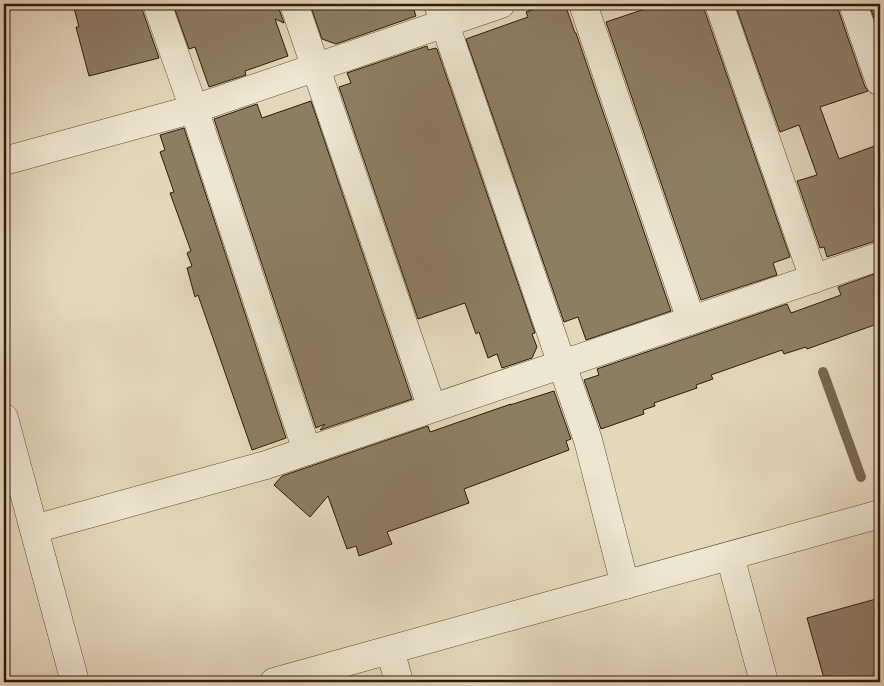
<svg xmlns="http://www.w3.org/2000/svg" width="884" height="686" viewBox="0 0 884 686" font-family="'IM FELL French Canon',serif">
<style>
.lines{fill:none;stroke-linecap:round;stroke-linejoin:round}
.stream{stroke:#75664f;stroke-width:10}
.building{fill:#8c7e65;stroke:#2d1c09}
.minor-casing{stroke:#5a4b35;stroke-width:29}
.minor{stroke:#ede6d2;stroke-width:28}
</style>
<rect width="100%" height="100%" fill="#e3d8ba"/>
<filter id="stains"><feTurbulence type="fractalNoise" baseFrequency=".004" numOctaves="4"/><feColorMatrix values="0 0 0 0 .2 0 0 0 0 .09 0 0 0 0 .02 0 0 0 .5 -.17"/></filter>
<radialGradient id="worn" r=".72"><stop offset=".6" stop-color="#630" stop-opacity="0"/><stop offset="1" stop-color="#630" stop-opacity=".3"/></radialGradient>
<g class="lines">
<path class="stream" d="M823,372L861,477"/>
</g>
<g class="building">
<path d="M73,4H142V9L159,58L89,76L76,27H79Z"/>
<path d="M173,4H279V9L284,23L275,19L288,56L245,71L246,75L209,87L195,47L189,49Z"/>
<path d="M310,4H412L416,16L336,44L322,39Z"/>
<path d="M550,4H565L575,33H576L671,311L586,340L578,317L564,322L466,39L528,17L526,12Z"/>
<path d="M660,4H704V9L790,257L773,263L777,275L701,300L606,22Z"/>
<path d="M735,4H838V9L865,87L868,91L820,107L839,159L880,144V241H875L827,257L824,247L820,248L797,181L817,175L799,125L780,132Z"/>
<path d="M869,4H880V35Z"/>
<path d="M427,46L428,50L436,48L437,49L535,333L532,334L537,347L532,358L502,368L497,354L488,358L479,332L476,334L465,303L418,319L339,87L351,83L347,73Z"/>
<path d="M311,101L412,399L320,430L325,424L316,428L214,119L257,104L262,118Z"/>
<path d="M184,128L286,438L252,450L198,295L195,297L187,268L192,266L187,253L191,251L170,193L174,192L160,152L165,150L160,135Z"/>
<path d="M880,272V323L807,349L806,347L784,354L782,350L711,375L713,379L696,385L697,388L654,403L655,406L643,410L644,414L601,429L584,380L599,375L597,369L787,304L791,313L841,295L838,287Z"/>
<path d="M554,391L571,439L566,441L569,450L464,489L469,503L387,532L392,544L359,556L356,546L347,549L328,496L310,517L274,485L282,476L428,426L430,432L511,404L510,405Z"/>
<path d="M876,599L880,614V682H825L807,618Z"/>
</g>
<g class="lines">
<g class="minor-casing">
<g id="minor">
<path d="M157,4L194,109L307,451L880,256"/>
<path d="M294,4L432,408"/>
<path d="M438,4L588,440L625,585"/>
<path d="M583,4L691,320"/>
<path d="M719,4L814,279"/>
<path d="M853,4L880,82"/>
<path d="M4,161L194,109L501,4"/>
<path d="M4,418L75,682"/>
<path d="M34,529L266,465L307,451"/>
<path d="M730,556L764,682"/>
<path d="M390,650L399,682"/>
<path d="M274,682L880,514"/>
</g>
</g>
<use href="#minor" class="minor"/>
</g>
<rect width="884" height="686" fill="none" stroke="#e3d8ba" stroke-width="20"/>
<rect x="5" y="5" width="874" height="676" fill="none" stroke="#2d1c09" stroke-width="2.5"/>
<rect x="10" y="10" width="864" height="666" fill="none" stroke="#2d1c09"/>
<rect width="100%" height="100%" filter="url(#stains)"/>
<rect width="100%" height="100%" fill="url(#worn)"/>
</svg>
